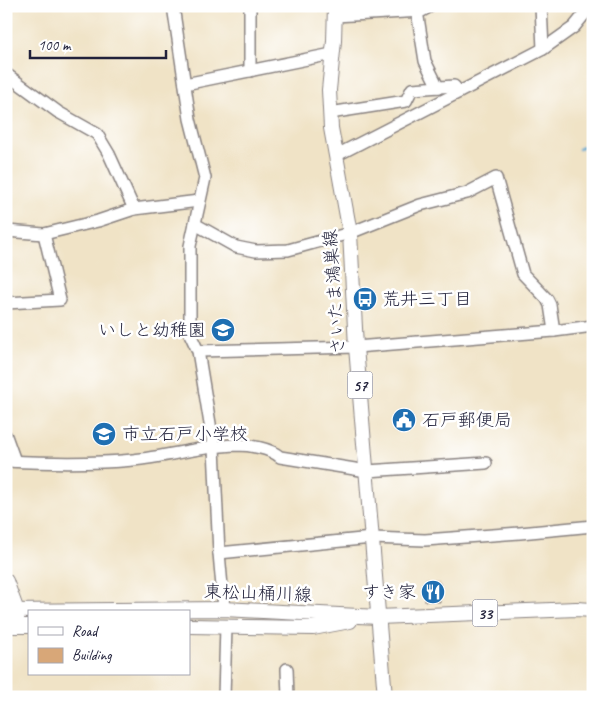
<svg xmlns="http://www.w3.org/2000/svg" width="599" height="703" viewBox="0 0 599 703" font-family="Caveat,'Klee One',sans-serif">
<style>
.lines{fill:none;stroke-linecap:round;stroke-linejoin:round}
.stream{stroke:#5ba9d5;stroke-width:2.5}
.building{fill:#d8a778}
.minor-casing{stroke:#898280;stroke-width:14}
.major-casing{stroke:#898280;stroke-width:16}
.minor{stroke:#fff;stroke-width:11}
.major{stroke:#fff;stroke-width:14}
.labels{text-anchor:middle;stroke-width:5;stroke-linejoin:round;paint-order:stroke}
.shield{fill:#fff;stroke:#646476;stroke-width:1}
.shield-label{font-size:16px;font-weight:bold;fill:#22223b}
.street-label{font-size:18px;fill:#22223b;stroke:#fff}
.poi-label{font-size:18px;fill:#22223b;stroke:#fff;text-anchor:start}
</style>
<rect width="100%" height="100%" fill="#fff"/>
<filter id="ink" filterUnits="userSpaceOnUse"><feTurbulence type="fractalNoise" baseFrequency=".02" numOctaves="2"/><feDisplacementMap in="SourceGraphic" scale="10" xChannelSelector="R" yChannelSelector="G"/><feConvolveMatrix kernelMatrix="1 2 1 2 8 2 1 2 1" color-interpolation-filters="sRGB"/></filter>
<filter id="wash" filterUnits="userSpaceOnUse"><feTurbulence type="fractalNoise" baseFrequency=".0096" numOctaves="4" result="noise"/><feDisplacementMap in="SourceGraphic" scale="20" xChannelSelector="R" yChannelSelector="G"/><feGaussianBlur stdDeviation="1.12" result="paint"/><feColorMatrix in="noise" values="0 0 0 0 0 0 0 0 0 0 0 0 0 0 0 0 0 1.4 0 .05"/><feComposite in="paint" operator="in"/></filter>
<g filter="url(#wash)">
<rect width="100%" height="100%" fill="#f0e3c6"/>
<g class="lines">
<path class="stream" d="M579,149L593,142"/>
</g>
<g id="blocks">
<path class="building" d="M425,583H440V602L425,601Z"/>
</g>
</g>
<g filter="url(#ink)">
<use href="#blocks" fill-opacity="0" stroke="#898280" stroke-width="1"/>
<g class="lines">
<g class="minor-casing">
<g id="minor">
<path d="M173,6L190,119L205,178L190,246V334L198,351L214,448L219,553L224,609"/>
<path d="M541,6L543,49"/>
<path d="M250,9V71"/>
<path d="M417,11L425,61L438,87"/>
<path d="M335,16L422,11L431,6"/>
<path d="M6,74L58,112L97,134L109,154L134,209"/>
<path d="M185,84L332,54"/>
<path d="M336,112L406,101L412,89L454,86L459,92"/>
<path d="M337,155L543,49L574,27L591,6"/>
<path d="M195,224L236,247L256,251L288,250L350,233L420,205L467,193L496,178L523,274L547,299L550,305L554,331"/>
<path d="M6,231L44,234L98,221L134,209L199,201"/>
<path d="M6,303L60,300L44,234"/>
<path d="M198,351L356,347L554,331L593,326"/>
<path d="M6,436L15,461"/>
<path d="M6,461C48,463 91,464 133,460C167,457 201,446 236,445C249,445 270,448 280,457L367,471L486,463"/>
<path d="M219,553L372,538L425,540L520,533L593,526"/>
<path d="M287,669L288,697"/>
<path d="M224,697L226,626"/>
</g>
</g>
<g class="major-casing">
<g id="major">
<path d="M335,6L334,41L329,90L331,128L350,233L356,347L385,697"/>
<path d="M6,581L17,611V626"/>
<path d="M6,611L224,609L378,617L576,609L593,610"/>
<path d="M6,626H29"/>
<path d="M189,626L313,628L350,621"/>
</g>
</g>
<use href="#minor" class="minor"/>
<use href="#major" class="major"/>
</g>
</g>
<defs>
<g id="bus-disc" transform="scale(1.25)"><circle r="9.5" fill="#1f6fb2" stroke="#fff"/><path d="M-5-6H5V4H4V6H2V4H-2V6H-4V4H-5ZM-3.5-4V0h7V-4ZM-3.5 1.2v1.5H-2V1.2ZM2 1.2v1.5H3.5V1.2Z" fill="#fff"/></g>
<g id="school-disc" transform="scale(1.25)"><circle r="9.5" fill="#1f6fb2" stroke="#fff"/><path d="M0-5L7-2L0 1L-7-2ZM-4 1L0 2.5L4 1V4Q0 6-4 4Z" fill="#fff"/></g>
<g id="civic-disc" transform="scale(1.25)"><circle r="9.5" fill="#1f6fb2" stroke="#fff"/><path d="M-.6-6.5H3V-4.5H.6V-3L4-1V1h2V6H-6V1h2V-1L-.6-3ZM-1.2 2.5V6h2.4V2.5Z" fill="#fff"/></g>
<g id="restaurant-disc" transform="scale(1.25)"><circle r="9.5" fill="#1f6fb2" stroke="#fff"/><path d="M-5-6h1v4h1v-4h1v4h1v-4h1v5L-1.5 .5V6h-2V.5L-5-1ZM5-6V6H3V1.5H1.5Q1.5-4 5-6Z" fill="#fff"/></g>
</defs>
<g fill-rule="evenodd">
<use href="#bus-disc" x="365" y="299"/>
<use href="#school-disc" x="223" y="330"/>
<use href="#civic-disc" x="404" y="420"/>
<use href="#school-disc" x="104" y="434"/>
<use href="#restaurant-disc" x="433" y="592"/>
</g>
<g class="labels">
<g class="shield">
<rect x="347.5" y="371.5" width="25" height="27" rx="4"/>
<rect x="472.5" y="599.5" width="25" height="27" rx="4"/>
</g>
<g class="shield-label">
<text x="360" y="391">57</text>
<text x="485" y="619">33</text>
</g>
<g class="street-label">
<text transform="translate(334 292) rotate(-94)" y="6">さいたま鴻巣線</text>
<text transform="translate(258 593) rotate(2)" y="6">東松山桶川線</text>
</g>
<g class="poi-label">
<text x="382" y="305">荒井三丁目</text>
<text x="206" y="336" text-anchor="end">いしと幼稚園</text>
<text x="422" y="426">石戸郵便局</text>
<text x="122" y="440">市立石戸小学校</text>
<text x="416" y="598" text-anchor="end">すき家</text>
</g>
</g>
<rect width="599" height="703" fill="none" stroke="#fff" stroke-width="25"/>
<rect x="28" y="610" width="162" height="65" fill="#ffffff" stroke="#a7a7b1"/>
<rect x="38" y="627" width="25" height="8" fill="#ffffff" stroke="#a7a7b1"/>
<text x="72" y="636" font-size="15" fill="#22223b">Road</text>
<rect x="38" y="648" width="25" height="15" fill="#d8a778" stroke="#a7a7b1"/>
<text x="72" y="660" font-size="15" fill="#22223b">Building</text>
<path d="M30 50v8h136v-8" fill="none" stroke="#22223b" stroke-width="2.5"/>
<text x="38" y="50" font-size="15" fill="#22223b" stroke="#ffffff" stroke-width="4" paint-order="stroke">100 m</text>
</svg>
